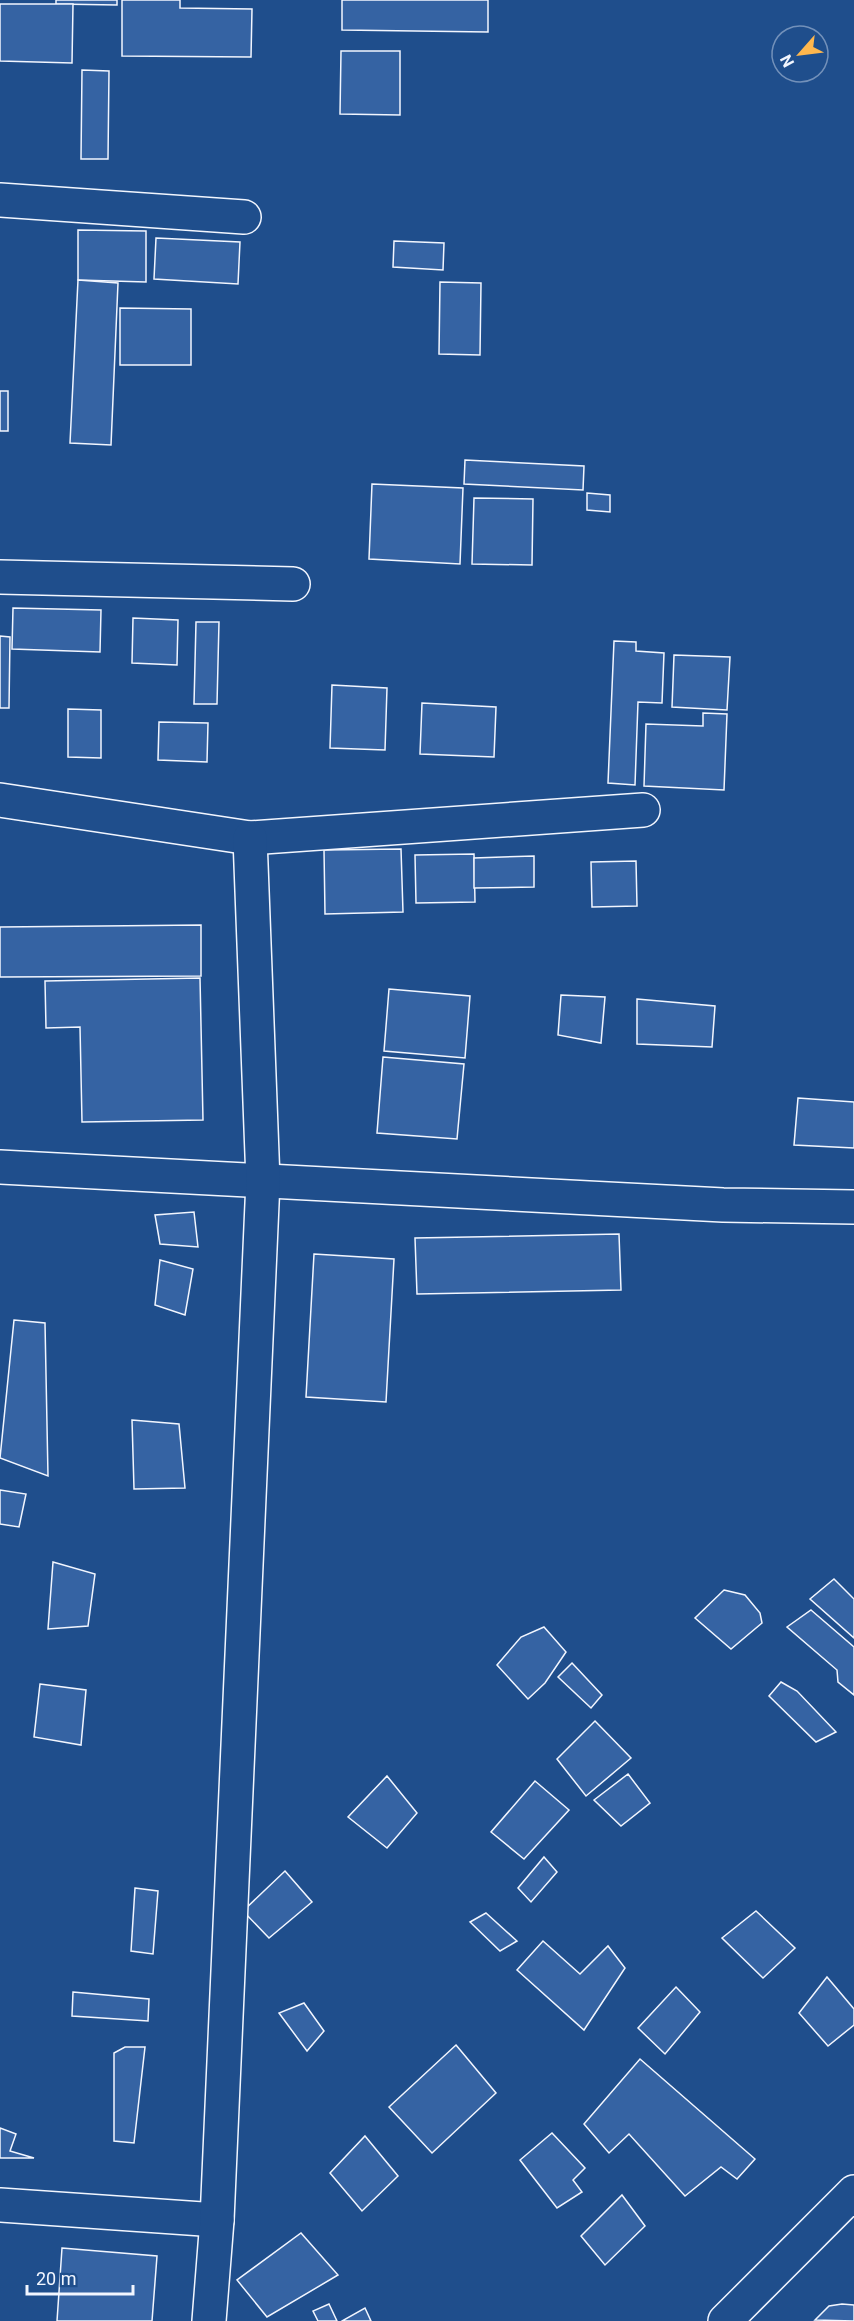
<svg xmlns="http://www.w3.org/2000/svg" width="854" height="2321" viewBox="0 0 854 2321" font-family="Roboto,sans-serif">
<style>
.building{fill:#3563a3;stroke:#f2f6ff;stroke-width:1.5}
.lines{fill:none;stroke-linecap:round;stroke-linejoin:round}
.minor-casing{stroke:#f2f6ff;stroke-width:36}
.major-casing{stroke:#f2f6ff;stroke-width:36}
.minor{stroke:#1f4e8c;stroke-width:33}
.major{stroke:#1f4e8c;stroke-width:33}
</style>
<rect width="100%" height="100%" fill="#1f4e8c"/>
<g class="building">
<path d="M56,0H117V5L56,4Z"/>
<path d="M122,0H180V8L252,9L251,57L122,56Z"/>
<path d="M342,0H488V32L342,30Z"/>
<path d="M0,4H73L72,63L0,61Z"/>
<path d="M341,51H400V115L340,114Z"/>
<path d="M82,70L109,71L108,159H81Z"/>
<path d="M78,230L146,231V282L78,280Z"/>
<path d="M156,238L240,242L238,284L154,279Z"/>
<path d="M394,241L444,243L443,270L393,267Z"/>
<path d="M78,280L118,283L111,445L70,443Z"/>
<path d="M440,282L481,283L480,355L439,354Z"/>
<path d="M120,308L191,309V365H120Z"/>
<rect x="0" y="391" width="8" height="40"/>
<path d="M465,460L584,466L583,490L464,484Z"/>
<path d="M372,484L463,488L460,564L369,559Z"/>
<path d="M587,493L610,495V512L587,510Z"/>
<path d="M474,498L533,499L532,565L472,564Z"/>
<path d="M13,608L101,610L100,652L12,649Z"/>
<path d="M133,618L178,620L177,665L132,663Z"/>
<path d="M196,622H219L217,704H194Z"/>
<path d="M0,636L10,637L9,708H0Z"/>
<path d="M614,641L636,642V651L664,653L662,703L638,702L635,785L608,783Z"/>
<path d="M674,655L730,657L727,710L672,707Z"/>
<path d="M332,685L387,688L385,750L330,748Z"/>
<path d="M422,703L496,707L494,757L420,754Z"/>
<path d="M68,709L101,710V758L68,757Z"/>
<path d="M703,713L727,714L724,790L644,786L646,724L703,726Z"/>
<path d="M159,722L208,723L207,762L158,760Z"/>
<path d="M401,849L403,912L325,914L324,850Z"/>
<path d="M474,854L475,902L416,903L415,855Z"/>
<path d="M534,856V887L474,888V858Z"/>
<path d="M636,861L637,906L592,907L591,862Z"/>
<path d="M201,925V976L0,977V927Z"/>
<path d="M200,978L203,1120L82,1122L80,1027L46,1028L45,981Z"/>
<path d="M389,989L470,996L465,1058L384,1051Z"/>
<path d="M561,995L605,997L601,1043L558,1035Z"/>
<path d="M637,999L715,1006L712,1047L637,1044Z"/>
<path d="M383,1057L464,1064L457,1139L377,1133Z"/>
<path d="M798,1098L854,1102V1148L794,1145Z"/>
<path d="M194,1212L198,1247L160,1244L155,1215Z"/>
<path d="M619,1234L621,1290L417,1294L415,1238Z"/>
<path d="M314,1254L394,1259L386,1402L306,1397Z"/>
<path d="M160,1260L193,1269L185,1315L155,1305Z"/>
<path d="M14,1320L45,1323L48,1476L0,1458Z"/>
<path d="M132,1420L179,1424L185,1488L134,1489Z"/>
<path d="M0,1490L26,1494L19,1527L0,1524Z"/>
<path d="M53,1562L95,1574L88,1626L48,1629Z"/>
<path d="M834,1579L854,1599V1638L810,1599Z"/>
<path d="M724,1590L745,1595L760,1613L762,1623L731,1649L695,1618Z"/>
<path d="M811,1610L854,1647V1695L838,1682L837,1670L787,1627Z"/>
<path d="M544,1627L566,1652L545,1683L528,1699L497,1665L521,1637Z"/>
<path d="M572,1663L602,1695L591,1708L558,1677Z"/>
<path d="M781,1682L797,1691L836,1732L816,1742L769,1696Z"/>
<path d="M40,1684L86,1690L81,1745L34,1737Z"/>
<path d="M595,1721L631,1758L586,1796L557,1759Z"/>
<path d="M628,1774L650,1803L621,1826L594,1800Z"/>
<path d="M387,1776L417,1813L387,1848L348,1817Z"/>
<path d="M535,1781L569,1810L524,1859L491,1832Z"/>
<path d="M544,1857L557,1872L531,1902L518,1888Z"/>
<path d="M285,1871L312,1902L269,1938L243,1911Z"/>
<path d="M135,1888L158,1891L153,1954L131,1951Z"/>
<path d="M756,1911L795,1948L763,1978L722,1938Z"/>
<path d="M486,1913L517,1941L500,1951L470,1922Z"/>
<path d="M543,1941L580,1974L608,1946L625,1968L584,2030L517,1970Z"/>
<path d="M827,1977L854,2009V2025L828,2046L799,2013Z"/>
<path d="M676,1987L700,2012L665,2054L638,2028Z"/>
<path d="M73,1992L149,1999L148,2021L72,2016Z"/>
<path d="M304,2003L324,2031L307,2051L279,2013Z"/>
<path d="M456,2045L496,2093L432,2153L389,2107Z"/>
<path d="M125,2047H145L134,2143L114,2141V2053Z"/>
<path d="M640,2059L755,2159L737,2179L721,2167L685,2196L629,2134L609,2153L584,2124Z"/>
<path d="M0,2128L16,2134L10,2151L34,2158H0Z"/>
<path d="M552,2133L585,2168L573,2180L582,2192L557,2208L520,2160Z"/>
<path d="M365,2136L398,2176L362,2211L330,2173Z"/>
<path d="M622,2195L645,2226L605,2265L581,2236Z"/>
<path d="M301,2233L338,2275L267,2317L237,2280Z"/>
<path d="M62,2248L157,2256L152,2321H57Z"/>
<path d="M329,2304L337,2321H318L313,2311Z"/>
<path d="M842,2304L854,2305V2321L815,2320L829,2306Z"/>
<path d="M365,2308L371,2321H342Z"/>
</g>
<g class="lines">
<g class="minor-casing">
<g id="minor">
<path d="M0,200L244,217"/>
<path d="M0,577L293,584"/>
<path d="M0,800L250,838L643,810"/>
<path d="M0,1167L723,1205L854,1207"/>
<path d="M0,2205L217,2220"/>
<path d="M209,2321L217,2220L263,1181L250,838"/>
</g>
</g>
<g class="major-casing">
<path id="major" d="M725,2321L854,2192"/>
</g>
<use href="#minor" class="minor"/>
<use href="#major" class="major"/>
</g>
<g transform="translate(800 54) rotate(242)"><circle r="28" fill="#1f4e8c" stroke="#7391ba" stroke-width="1.5"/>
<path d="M0-4.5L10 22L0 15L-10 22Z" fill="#ffb74d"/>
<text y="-9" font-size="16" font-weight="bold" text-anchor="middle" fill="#f2f6ff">N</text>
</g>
<path d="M27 2285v9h106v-9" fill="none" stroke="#f2f6ff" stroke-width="3"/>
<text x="36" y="2285" font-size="18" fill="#f2f6ff" stroke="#1f4e8c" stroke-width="4.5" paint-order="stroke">20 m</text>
</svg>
